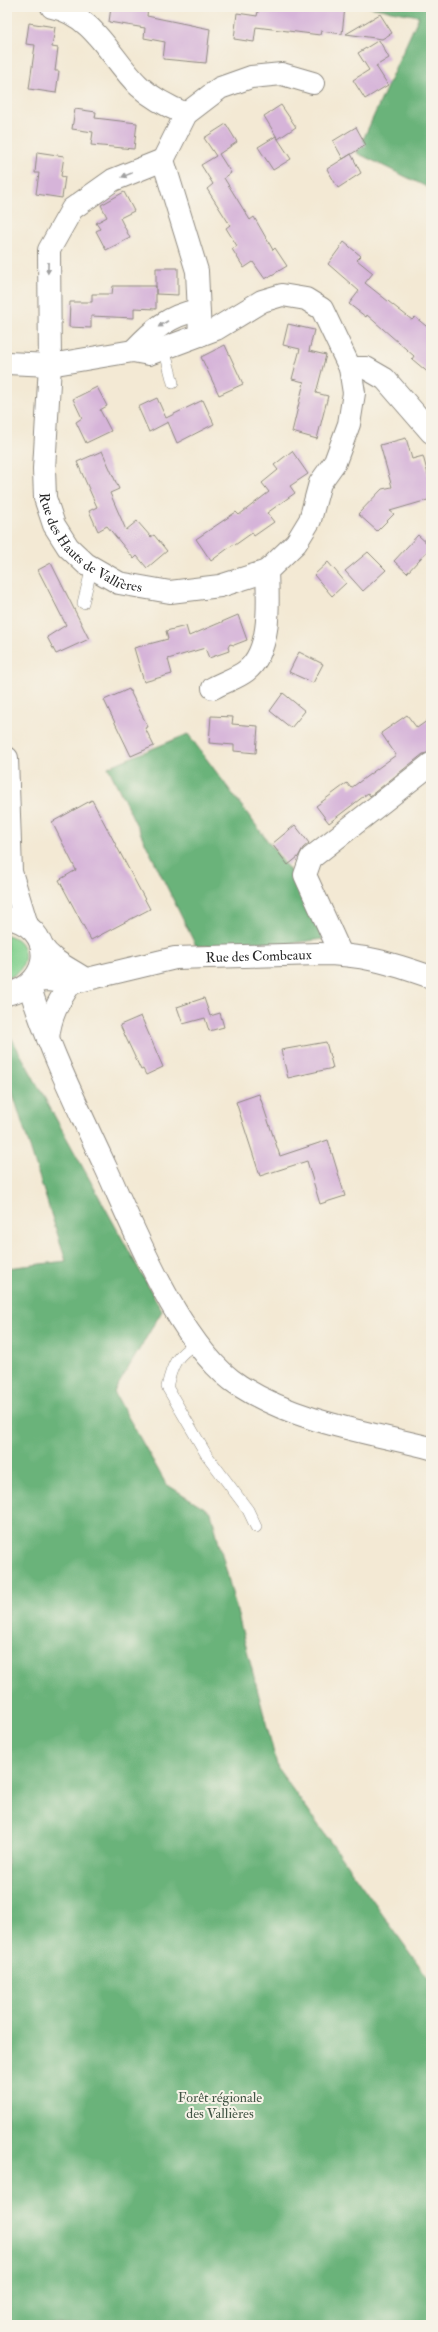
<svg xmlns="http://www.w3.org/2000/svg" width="438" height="2332" viewBox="0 0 438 2332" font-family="'IM FELL Double Pica',serif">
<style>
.green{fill:#83d18f;stroke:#577e5d}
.forest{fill:#6ab37a;stroke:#4a6f52}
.building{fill:#d6b4d9}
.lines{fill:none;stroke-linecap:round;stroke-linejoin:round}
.lane-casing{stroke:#8f8a80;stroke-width:12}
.street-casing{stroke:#8f8a80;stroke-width:24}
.secondary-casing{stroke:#8f8a80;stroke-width:24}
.lane{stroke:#fff;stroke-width:11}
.street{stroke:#fff;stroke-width:22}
.secondary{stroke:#fff;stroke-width:22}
.oneway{fill:#a0a0a0}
.labels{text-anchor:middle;stroke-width:4;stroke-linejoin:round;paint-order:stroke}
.street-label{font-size:14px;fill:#2b2b2b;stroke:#f7f3e8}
.park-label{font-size:14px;fill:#415444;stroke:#f7f3e8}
</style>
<rect width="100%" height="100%" fill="#f7f3e8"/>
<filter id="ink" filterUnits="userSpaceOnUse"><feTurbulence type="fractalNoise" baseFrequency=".025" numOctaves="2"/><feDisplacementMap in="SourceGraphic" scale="8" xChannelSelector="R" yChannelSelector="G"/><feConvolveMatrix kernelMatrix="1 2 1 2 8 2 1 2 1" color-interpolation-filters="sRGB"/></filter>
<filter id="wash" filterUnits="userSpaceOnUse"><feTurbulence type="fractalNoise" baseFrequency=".012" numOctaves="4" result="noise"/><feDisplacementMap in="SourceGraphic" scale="16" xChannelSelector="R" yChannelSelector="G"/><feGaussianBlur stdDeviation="0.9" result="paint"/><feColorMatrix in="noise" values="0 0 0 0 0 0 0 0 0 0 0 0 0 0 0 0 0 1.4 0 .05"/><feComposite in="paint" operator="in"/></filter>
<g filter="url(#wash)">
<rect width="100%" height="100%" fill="#f3e9d4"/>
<path class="green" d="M7,935C31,940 30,972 7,978Z"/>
<g class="forest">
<path d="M369,7H431V189L357,153L419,16Z"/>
<path d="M188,734L290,871L323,939L286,944L196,946L108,767Z"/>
<path d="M7,1037H11L162,1311L114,1392L166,1484L211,1512L278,1769L431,1982V2325H7V1268L66,1261L7,1075Z"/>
</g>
<g id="blocks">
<g class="building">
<path d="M111,7H148L147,16L210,29L206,63L163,59L165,42L144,38L145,28L109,22Z"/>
<path d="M259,7H290L323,11L324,7H345L342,34L321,31L320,35L256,27L254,42L234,39L237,13L257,16Z"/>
<path d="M380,14L392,33L382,39L346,34Z"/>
<path d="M29,23L55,27L52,47L58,48L55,71H59L56,93L29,89L35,45L26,44Z"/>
<path d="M379,40L389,58L376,66L388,85L365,99L353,80L369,70L358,53Z"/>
<path d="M281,105L296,127L278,139L264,116Z"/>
<path d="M75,109L96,112L95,118L137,123L134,149L91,145L93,132L72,129Z"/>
<path d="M226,124L237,142L219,154L231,173L224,178L250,220L254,217L273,250L275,248L287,266L265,279L253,262L244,268L232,249L237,246L226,228L230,225L207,189L213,184L201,165L216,156L204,138Z"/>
<path d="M356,127L366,145L343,159L333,141Z"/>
<path d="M276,136L291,159L273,170L258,147Z"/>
<path d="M37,152L64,156L61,176L65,177L62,198L36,194L39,173H35Z"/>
<path d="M351,154L361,173L338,188L327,169Z"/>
<path d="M124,192L134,211L120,218L130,238L106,250L96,231L100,229L96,223L107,217L101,205Z"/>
<path d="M344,242L361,256L357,260L373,273L365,283L412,320L415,317L431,330V375L412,359L414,356L367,315L366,317L349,304L359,291L328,264Z"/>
<path d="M156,268H178V295L156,294Z"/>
<path d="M113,286H156V309L134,308V318L91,316V328L69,327L70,302H92V294H112Z"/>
<path d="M288,324L314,330L309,351L326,355L316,393L328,396L317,439L292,432L304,382L292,379L300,349L283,345Z"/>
<path d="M225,345L243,384L219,395L201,357Z"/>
<path d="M97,387L107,406L100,410L111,431L86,443L76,422L82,418L73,399Z"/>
<path d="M157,398L166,418L203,400L214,424L177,443L168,422L149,432L138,407Z"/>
<path d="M406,438L412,459L423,456L429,478L431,477V499L390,511L394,514L377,531L358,514L382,489L392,487L380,445Z"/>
<path d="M102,451L119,489L110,493L126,530L137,521L151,537L154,535L167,551L147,568L137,556L134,559L107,526L98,531L89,511L97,507L77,462Z"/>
<path d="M292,451L308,474L290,486L295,493L267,513L274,522L254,536L252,533L235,545L234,544L211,561L196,539L236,512L239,515L269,492L262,483L278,470L274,465Z"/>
<path d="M418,535L431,547L407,573L394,561Z"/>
<path d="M368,552L386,570L363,591L345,571Z"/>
<path d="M328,562L346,583L332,596L314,575Z"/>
<path d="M51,563L89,639L56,654L47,637L66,625L38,570Z"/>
<path d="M238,615L247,640L234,645L230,644L228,647L229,651L209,658L205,648L168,659L172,674L144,682L134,648L168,639L166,631L186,626L189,636Z"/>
<path d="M299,652L323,664L313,683L289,672Z"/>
<path d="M129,689L148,727L145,728L154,746L131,756L104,700Z"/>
<path d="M283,693L305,711L291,728L270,711Z"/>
<path d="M407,715L417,728L431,718V752L423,754L370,796L368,793L329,823L316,806L347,783L351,788L396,755L381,733Z"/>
<path d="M211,716L233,717L232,724L258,726L256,753L234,751V745L209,743Z"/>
<path d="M92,800L150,909L91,940L59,880L76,870L52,822Z"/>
<path d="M295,825L309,843L303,848L298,857L288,865L272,844Z"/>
<path d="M204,998L210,1016L220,1013L224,1027L209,1031L205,1018L183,1024L177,1007Z"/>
<path d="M141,1016L163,1067L146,1075L143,1069L141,1070L120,1025Z"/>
<path d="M326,1042L333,1068L288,1078L281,1050Z"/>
<path d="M259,1094L280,1156L328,1140L345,1196L320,1204L307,1161L260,1176L236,1102Z"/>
</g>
</g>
</g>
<g filter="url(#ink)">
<use href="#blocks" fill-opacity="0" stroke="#8f8a80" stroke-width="1"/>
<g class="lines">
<g class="lane-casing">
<g id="lane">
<path d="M164,348L173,383"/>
<path d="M83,603L92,567"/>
<path d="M197,1343C176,1355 172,1365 167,1387L206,1454L248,1510L256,1527"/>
</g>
</g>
<g class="street-casing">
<g id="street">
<path d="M52,7C94,15 111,59 139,86C153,99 169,107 186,114"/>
<path id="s1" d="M163,160L113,180L72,209L49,250L50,365L44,469L45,498L54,525L68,547L86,564L119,583L170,592L220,586L267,571"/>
<path d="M163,160L186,114L220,88L251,77L282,74L313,83"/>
<path d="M163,160L197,271L200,335"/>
<path d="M133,351C154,329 168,316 198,310"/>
<path d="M7,363L50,365L133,351L149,354L216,329L262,301L282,295L306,299L322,309L350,368L354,393L349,424L335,462L320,483L310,520L296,543L267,571C268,601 272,651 246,671C237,678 224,682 213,688"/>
<path d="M350,368H366L385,379L431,432"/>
<path d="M41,945C52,962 69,968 85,979"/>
<path d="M341,954L305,875L311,858L431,764"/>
<path id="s2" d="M33,981L48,980L71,983L175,958L319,954C361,954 391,963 431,977"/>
<path d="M48,1039C50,1016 58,1002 71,983"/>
</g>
</g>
<g class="secondary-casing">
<g id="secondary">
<path d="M7,758L11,872L27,925"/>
<path d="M7,918C55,926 54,984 7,994"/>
<path d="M29,985C49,1049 78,1108 106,1168C135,1231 181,1349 240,1386C296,1422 367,1432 431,1448"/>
</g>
</g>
<use href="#lane" class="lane"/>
<use href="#street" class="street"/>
<use href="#secondary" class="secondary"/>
</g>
<defs><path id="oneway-solid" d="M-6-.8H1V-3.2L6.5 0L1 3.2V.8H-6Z"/></defs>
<g class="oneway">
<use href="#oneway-solid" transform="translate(127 175) rotate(158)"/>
<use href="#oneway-solid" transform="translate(48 268) rotate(91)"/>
<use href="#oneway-solid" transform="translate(163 324) rotate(147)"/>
</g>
</g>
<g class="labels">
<g class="street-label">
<text dy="5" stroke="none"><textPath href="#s1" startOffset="467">Rue des Hauts de Vallières</textPath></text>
<text dy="5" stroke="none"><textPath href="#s2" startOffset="229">Rue des Combeaux</textPath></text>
</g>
<g class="park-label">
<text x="220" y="2102">Forêt régionale<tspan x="220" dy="16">des Vallières</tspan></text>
</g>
</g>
<rect width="438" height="2332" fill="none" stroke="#f7f3e8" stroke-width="24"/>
</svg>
